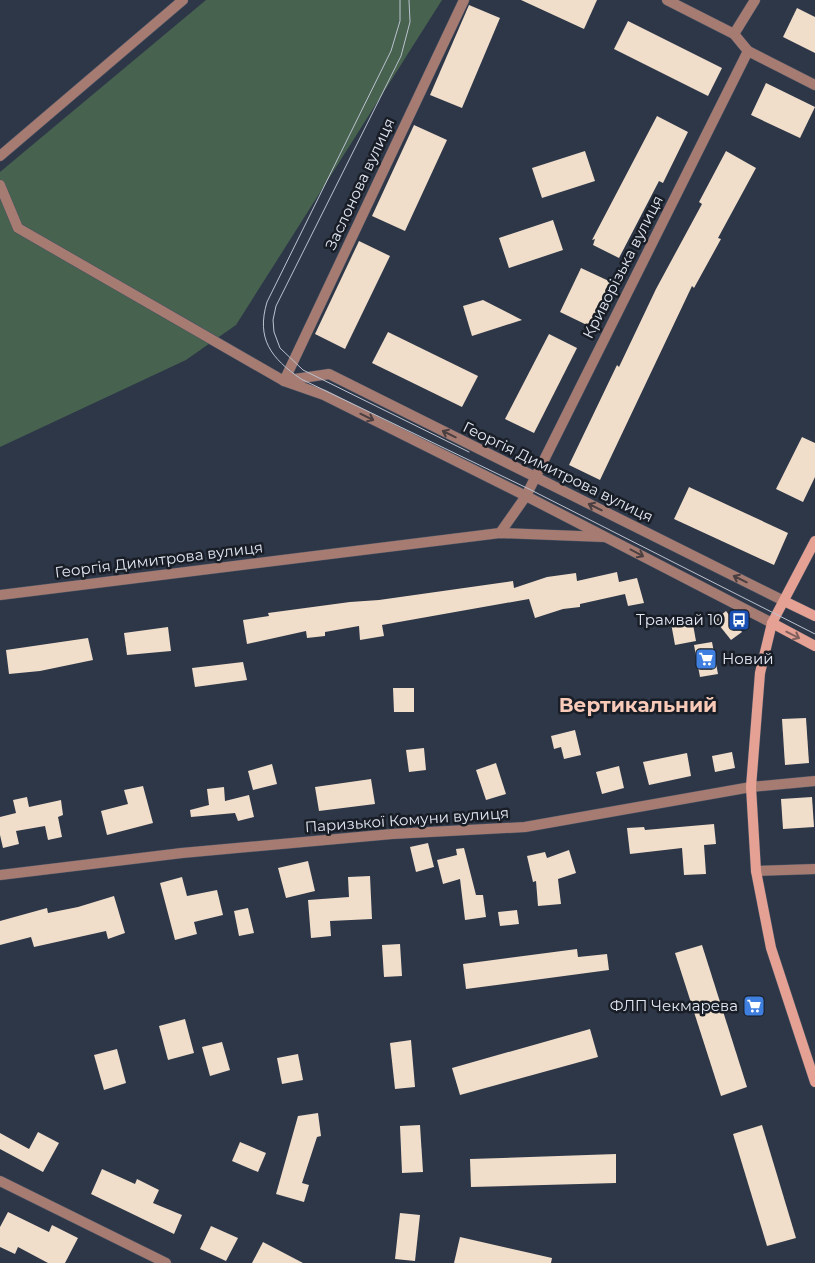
<svg xmlns="http://www.w3.org/2000/svg" width="815" height="1263" viewBox="0 0 815 1263" font-family="Montserrat,sans-serif">
<style>
.green{fill:#47624f}
.building{fill:#f0ddca}
.lines{fill:none;stroke-linecap:round;stroke-linejoin:round}
.street-casing{stroke:#4a5363;stroke-width:11}
.secondary-casing{stroke:#4a5363;stroke-width:11}
.street{stroke:#a67b72;stroke-width:10}
.secondary{stroke:#e5a193;stroke-width:10}
.tram{stroke:#bcc3d0;stroke-width:1}
.oneway{stroke:#4a3f41}
.oneway2{stroke:#7f605c}
.labels{text-anchor:middle;stroke-width:5;stroke-linejoin:round;paint-order:stroke}
.street-label{font-size:15px;fill:#e1e8f3;stroke:#191e26}
.poi-label{font-size:15px;fill:#e1e8f3;stroke:#191e26;text-anchor:end}
.district-label{font-size:20px;font-weight:bold;fill:#facab9;stroke:#191e26}
</style>
<rect width="100%" height="100%" fill="#2d3748"/>
<path class="green" d="M206,0H442L236,325L186,360L0,447V172Z"/>
<g class="building">
<path d="M521,0H597L584,29Z"/>
<path d="M469,5L500,18L462,108L430,95Z"/>
<path d="M797,8L815,17V53L783,37Z"/>
<path d="M628,21L722,68L708,96L614,49Z"/>
<path d="M766,83L815,107L800,138L751,115Z"/>
<path d="M657,116L688,132L663,183L659,181L619,258L593,245L595,239L592,240Z"/>
<path d="M414,125L447,140L405,231L372,216Z"/>
<path d="M585,151L595,181L542,198L532,168Z"/>
<path d="M726,151L756,168L718,238L721,239L694,288L692,286L600,480L569,465L617,365L619,367L656,289L702,204L699,202Z"/>
<path d="M553,220L563,250L509,268L499,238Z"/>
<path d="M359,241L390,256L345,349L315,334Z"/>
<path d="M581,268L611,282L589,326L560,312Z"/>
<path d="M483,300L522,320L472,336L463,306Z"/>
<path d="M388,332L478,376L462,407L372,363Z"/>
<path d="M549,334L577,348L534,433L505,419Z"/>
<path d="M802,437L815,443V477L803,502L776,489Z"/>
<path d="M689,487L788,533L774,565L674,519Z"/>
<path d="M617,572L619,582L637,578L644,603L628,606L625,594L580,604V607L563,609L535,618L529,599L382,625L384,636L360,640L359,626L325,632V636L307,638L306,631L247,644L243,620L269,616L268,613L350,602L379,600L513,581L514,588L547,577L576,573L577,581Z"/>
<path d="M726,611L742,632L731,640L715,620Z"/>
<path d="M692,619L696,641L675,645L671,623Z"/>
<path d="M168,627L171,651L127,655L124,633Z"/>
<path d="M88,638L93,660L40,671L9,674L6,650Z"/>
<path d="M712,642L718,674L700,677L694,645Z"/>
<path d="M243,662L247,680L195,687L192,668Z"/>
<path d="M393,688H414V712H394Z"/>
<path d="M806,718L809,763L785,765L782,719Z"/>
<path d="M575,730L581,755L564,759L561,747L554,749L551,736Z"/>
<path d="M424,748L426,770L409,772L406,750Z"/>
<path d="M732,752L735,768L715,772L712,756Z"/>
<path d="M687,753L691,776L649,785L643,762Z"/>
<path d="M496,763L506,794L486,800L476,770Z"/>
<path d="M272,764L277,784L253,790L248,771Z"/>
<path d="M619,766L624,788L602,794L596,772Z"/>
<path d="M371,779L375,804L319,811L315,787Z"/>
<path d="M143,786L153,823L107,835L101,811L128,804L124,790Z"/>
<path d="M224,787L225,801L249,795L254,817L238,821L235,813L191,817L190,810L209,805L207,789Z"/>
<path d="M27,797L29,807L61,800L63,815L58,817L62,837L48,840L45,826L16,831L19,844L3,848L0,835V817L16,813L13,800Z"/>
<path d="M812,797L814,827L783,829L781,799Z"/>
<path d="M714,824L716,844L704,845L706,874L684,875L682,848L630,854L627,828L644,827L645,830Z"/>
<path d="M428,843L434,867L416,872L410,847Z"/>
<path d="M464,848L476,895H483L486,917L465,920L460,879L443,884L437,860L457,855L456,849Z"/>
<path d="M569,850L576,873L558,879L561,904L538,906L536,881L533,882L527,856L545,852L547,858Z"/>
<path d="M308,861L315,891L286,898L278,868Z"/>
<path d="M370,876L372,919L330,921L331,936L311,938L308,900L349,897L348,877Z"/>
<path d="M182,877L187,896L217,890L223,915L194,922L197,934L175,940L160,883Z"/>
<path d="M114,896L125,933L108,939L106,931L34,947L31,937L0,945V921L47,908L48,913L78,907Z"/>
<path d="M248,908L254,933L239,936L234,911Z"/>
<path d="M517,910L519,924L500,926L498,912Z"/>
<path d="M400,944L402,976L384,977L382,945Z"/>
<path d="M702,945L747,1087L721,1096L675,953Z"/>
<path d="M577,949L578,957L607,954L609,970L466,989L463,964Z"/>
<path d="M185,1019L194,1053L168,1060L159,1026Z"/>
<path d="M590,1029L598,1057L460,1095L452,1068Z"/>
<path d="M411,1040L415,1087L395,1089L390,1043Z"/>
<path d="M222,1042L230,1070L210,1076L202,1047Z"/>
<path d="M117,1049L126,1083L104,1090L94,1055Z"/>
<path d="M298,1054L303,1080L282,1084L277,1058Z"/>
<path d="M318,1113L321,1136L317,1137L302,1183L309,1185L304,1202L276,1194L298,1116Z"/>
<path d="M420,1125L423,1172L402,1173L400,1126Z"/>
<path d="M762,1125L796,1238L767,1246L733,1134Z"/>
<path d="M38,1132L59,1143L43,1172L0,1149V1133L29,1149Z"/>
<path d="M240,1142L266,1153L258,1172L232,1161Z"/>
<path d="M616,1154V1183L471,1187L470,1159Z"/>
<path d="M102,1169L135,1184L137,1179L159,1190L153,1203L182,1215L174,1234L91,1194Z"/>
<path d="M8,1212L49,1232L52,1225L78,1238L65,1263H48L18,1247L15,1254L0,1247V1227Z"/>
<path d="M400,1213L420,1215L415,1261L395,1259Z"/>
<path d="M211,1226L238,1238L226,1261L200,1249Z"/>
<path d="M460,1237L552,1258L551,1263H454Z"/>
<path d="M263,1242L303,1263H252Z"/>
</g>
<g class="lines">
<g class="street-casing">
<g id="street">
<path d="M667,0L734,34L748,51L815,85"/>
<path d="M734,34L755,0"/>
<path d="M0,156L183,0"/>
<path d="M0,185L18,228L284,381L324,395L526,496L772,623"/>
<path d="M288,380L329,374L784,601"/>
<path d="M284,381L464,0"/>
<path d="M500,533L526,496L748,51"/>
<path d="M0,595L500,533L604,537"/>
<path d="M756,871L815,869"/>
<path d="M0,875L182,853L392,834L525,827L751,787L815,781"/>
<path d="M0,1181L166,1263"/>
</g>
</g>
<g class="secondary-casing">
<g id="secondary">
<path d="M815,541L772,623L760,673L751,787L756,871L771,948L815,1082"/>
<path d="M784,601L815,616"/>
<path d="M772,623L815,646"/>
</g>
</g>
<use href="#street" class="street"/>
<use href="#secondary" class="secondary"/>
<g class="tram">
<path d="M400,0V21L391,51L267,302C256,339 271,358 301,379L529,489L815,634"/>
<path d="M409,0L410,22L401,56L276,306L273,320L274,332L280,348L303,370L469,452"/>
</g>
</g>
<defs><path id="oneway-shaft" d="M-6 0H5M1.5-3L5.5 0L1.5 3" fill="none" stroke-width="1.6" stroke-linecap="round" stroke-linejoin="round" transform="scale(1.25)"/></defs>
<g class="oneway">
<use href="#oneway-shaft" transform="translate(367 417) rotate(26)"/>
<use href="#oneway-shaft" transform="translate(449 434) rotate(-154)"/>
<use href="#oneway-shaft" transform="translate(595 507) rotate(-154)"/>
<use href="#oneway-shaft" transform="translate(637 553) rotate(28)"/>
<use href="#oneway-shaft" transform="translate(740 579) rotate(-154)"/>
</g>
<use class="oneway2" href="#oneway-shaft" transform="translate(793 635) rotate(27)"/>
<defs>
<g id="bus-square" transform="scale(1.125)"><rect x="-9" y="-9" width="18" height="18" rx="4" fill="#1a4fb4" stroke="#191e26"/><path d="M-5-6H5V4H4V6H2V4H-2V6H-4V4H-5ZM-3.5-4V0h7V-4ZM-3.5 1.2v1.5H-2V1.2ZM2 1.2v1.5H3.5V1.2Z" fill="#fff"/></g>
<g id="supermarket-square" transform="scale(1.125)"><rect x="-9" y="-9" width="18" height="18" rx="4" fill="#3f7fe0" stroke="#191e26"/><path d="M-6-5.5h2.5l.6 2H6L4.5 2H-2.5L-4.4-4H-6ZM-1.5 3.2a1.3 1.3 0 1 0 .1 0ZM3 3.2a1.3 1.3 0 1 0 .1 0Z" fill="#fff"/></g>
</defs>
<g fill-rule="evenodd">
<use href="#bus-square" x="739" y="620"/>
<use href="#supermarket-square" x="706" y="659"/>
<use href="#supermarket-square" x="754" y="1006"/>
</g>
<g class="labels">
<g class="street-label">
<text transform="translate(360 184) rotate(-65)" y="5">Заслонова вулиця</text>
<text transform="translate(623 267) rotate(-63)" y="5">Криворізька вулиця</text>
<text transform="translate(558 472) rotate(26)" y="5">Георгія Димитрова вулиця</text>
<text transform="translate(159 560) rotate(-7)" y="5">Георгія Димитрова вулиця</text>
<text transform="translate(407 820) rotate(-4)" y="5">Паризької Комуни вулиця</text>
</g>
<g class="poi-label">
<text x="723" y="625">Трамвай 10</text>
<text x="722" y="664" text-anchor="start">Новий</text>
<text x="738" y="1011">ФЛП Чекмарева</text>
</g>
<g class="district-label">
<text x="638" y="712">Вертикальний</text>
</g>
</g>
</svg>
